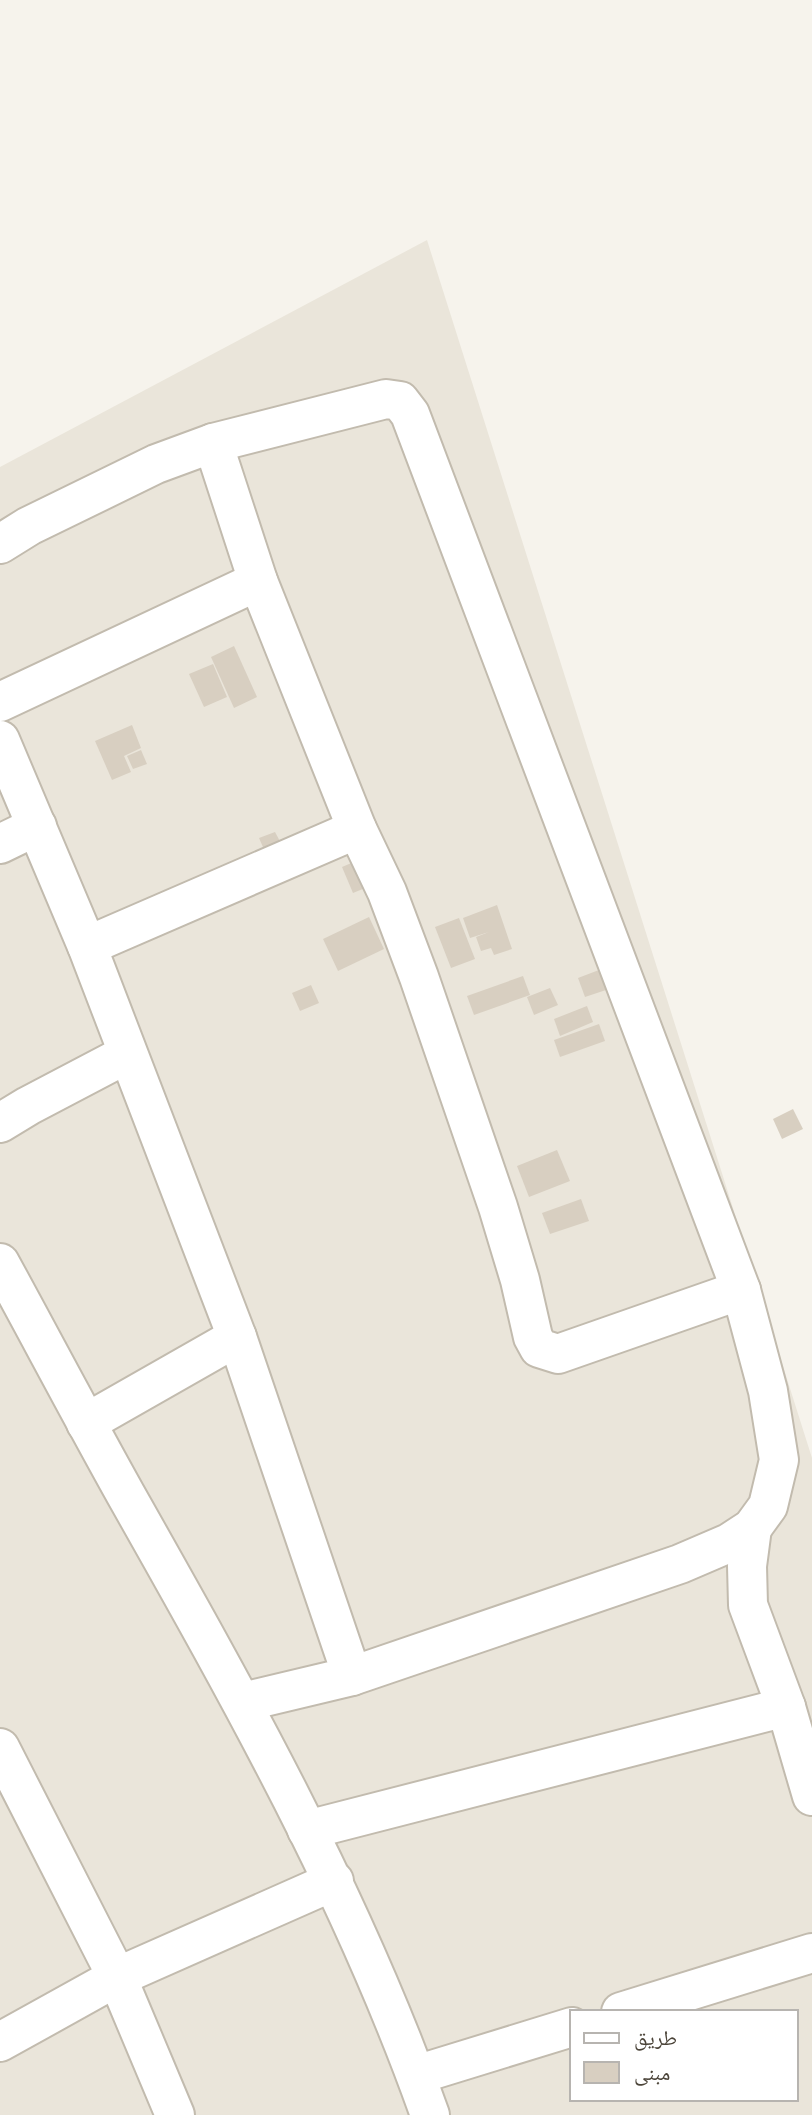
<svg xmlns="http://www.w3.org/2000/svg" width="812" height="2115" viewBox="0 0 812 2115" font-family="'Sofia Sans Condensed','Noto Naskh Arabic',sans-serif">
<style>
.residential{fill:#eae5da;fill-rule:evenodd}
.building{fill:#d8cfc1}
.lines{fill:none;stroke-linecap:round;stroke-linejoin:round}
.minor-casing{stroke:#c2bbae;stroke-width:42}
.minor{stroke:#fff;stroke-width:38}
</style>
<rect width="100%" height="100%" fill="#f6f3ec"/>
<path class="residential" d="M427,240L812,1458V2115H0V467ZM572,2012H796V2099H572Z"/>
<g class="building">
<path d="M234,646L257,697L234,708L211,657Z"/>
<path d="M213,664L227,697L204,707L189,674Z"/>
<path d="M132,725L141,748L124,756L131,772L112,780L95,741Z"/>
<path d="M141,750L147,764L133,769L127,756Z"/>
<path d="M275,832L283,847L266,854L259,838Z"/>
<path d="M363,858L375,884L353,893L342,867Z"/>
<path d="M497,905L512,949L494,955L491,948L481,951L476,937L489,932L470,938L463,918Z"/>
<path d="M369,917L384,949L338,971L323,939Z"/>
<path d="M459,918L475,959L451,968L435,927Z"/>
<path d="M599,970L606,990L585,997L578,978Z"/>
<path d="M523,976L530,995L474,1015L467,996Z"/>
<path d="M311,985L319,1003L300,1011L292,993Z"/>
<path d="M550,988L558,1005L534,1015L527,997Z"/>
<path d="M587,1006L593,1022L560,1036L554,1019Z"/>
<path d="M599,1024L605,1041L560,1057L554,1040Z"/>
<path d="M793,1109L803,1129L782,1139L773,1119Z"/>
<path d="M557,1150L570,1181L529,1197L517,1166Z"/>
<path d="M581,1199L589,1221L550,1234L542,1213Z"/>
</g>
<g class="lines">
<g class="minor-casing">
<g id="minor">
<path d="M213,443L258,581L357,829L387,892L419,977L498,1207L520,1280L533,1337L539,1348L558,1354L741,1290"/>
<path d="M0,544L29,526L156,464L213,443L386,399L400,401L410,414L741,1290L768,1391L779,1460L768,1506L752,1528L729,1543L680,1564L352,1676"/>
<path d="M0,702L258,581"/>
<path d="M0,740L87,946L237,1337L352,1676L243,1702"/>
<path d="M0,844L37,826"/>
<path d="M87,946L357,829"/>
<path d="M0,1123L28,1106L127,1054"/>
<path d="M0,1263C42,1340 83,1418 126,1495C239,1695 353,1897 430,2115"/>
<path d="M86,1423L237,1337"/>
<path d="M752,1528L747,1566L748,1605L786,1707L812,1796"/>
<path d="M0,1748L117,1977L175,2115"/>
<path d="M307,1830L786,1707"/>
<path d="M621,2012L812,1953"/>
<path d="M0,2042L117,1977L334,1881"/>
<path d="M416,2075L572,2027"/>
</g>
</g>
<use href="#minor" class="minor"/>
</g>
<rect x="570" y="2010" width="228" height="91" fill="#ffffff" stroke="#b7b4b0" stroke-width="2"/>
<rect x="584" y="2033" width="35" height="10" fill="#ffffff" stroke="#b7b4b0" stroke-width="2"/>
<text x="634" y="2045" font-size="21" fill="#4b4439">طريق</text>
<rect x="584" y="2062" width="35" height="21" fill="#d8cfc1" stroke="#b7b4b0" stroke-width="2"/>
<text x="634" y="2080" font-size="21" fill="#4b4439">مبنى</text>
</svg>
